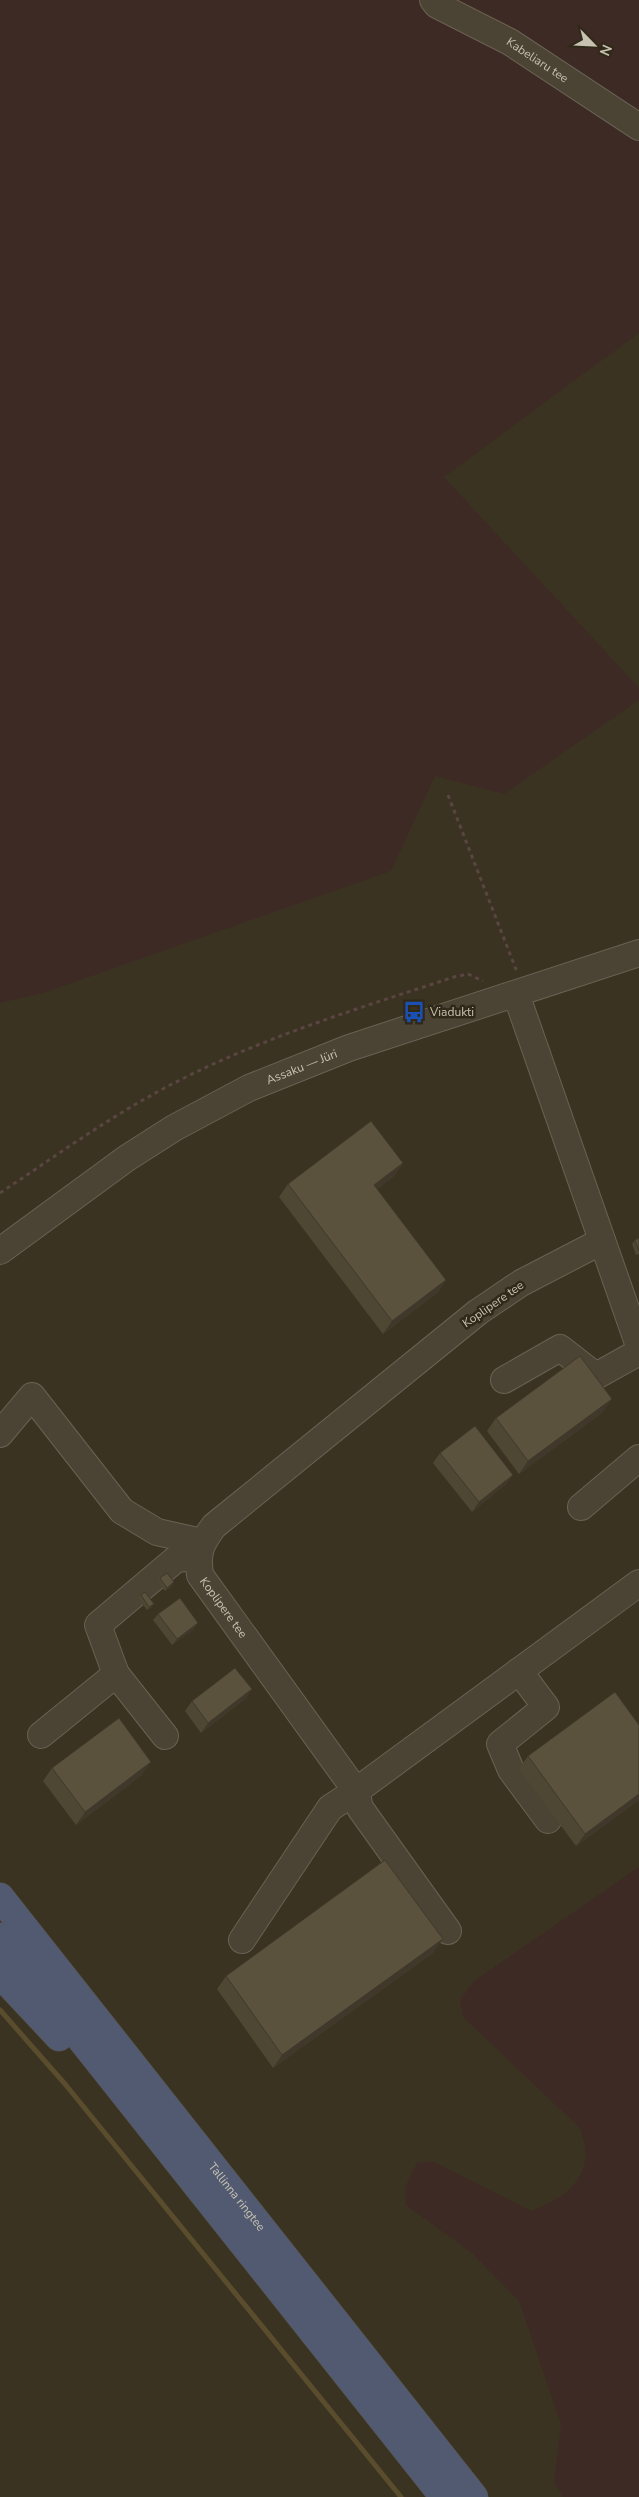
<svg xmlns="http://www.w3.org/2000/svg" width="639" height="2497" viewBox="0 0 639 2497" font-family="'Nunito Sans',sans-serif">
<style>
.green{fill:#3e2a25}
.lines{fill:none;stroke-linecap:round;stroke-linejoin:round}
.stream{stroke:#5a4d2d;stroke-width:5}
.minor-casing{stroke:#696253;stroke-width:28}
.highway-casing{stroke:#564f40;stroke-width:29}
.path{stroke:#594541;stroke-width:3;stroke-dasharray:4 4;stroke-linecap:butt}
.minor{stroke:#4b4435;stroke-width:26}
.highway{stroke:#515a71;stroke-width:28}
.wall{fill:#4e4734}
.shaded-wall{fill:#40392b}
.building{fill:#5b523d;stroke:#40392b}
.labels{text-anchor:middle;stroke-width:5;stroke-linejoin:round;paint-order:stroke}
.street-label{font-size:12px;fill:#c7c1b0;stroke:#30291a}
.poi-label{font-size:12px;fill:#c7c1b0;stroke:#30291a;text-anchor:start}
</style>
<rect width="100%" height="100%" fill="#3b3321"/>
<g class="green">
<path d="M0,0H639V333L444,477L639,688V700L504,794L435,776L391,871L46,992L0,1003Z"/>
<path d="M639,1867V2497H563L554,2483L561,2424L519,2301L473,2254L406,2205L405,2187L417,2163L432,2161L532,2211C559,2199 582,2188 586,2155C586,2147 582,2135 580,2128L463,2017L460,2000L474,1981Z"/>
</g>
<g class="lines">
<path class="stream" d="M0,2010L65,2084L401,2497"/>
<g class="minor-casing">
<g id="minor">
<path id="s1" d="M433,0L437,5L510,42L639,127"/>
<path d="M516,994L639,1346"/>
<path id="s2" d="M602,1241L521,1283L478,1312L214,1526C200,1545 197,1552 200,1575L356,1791L639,1583"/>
<path id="s3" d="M0,1251L127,1158L174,1128L249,1088L349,1048L639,953"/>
<path d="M504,1380L560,1348L596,1376L639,1352"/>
<path d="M0,1434L32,1396L122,1511L157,1532L202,1542"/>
<path d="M581,1507L639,1458"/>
<path d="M519,1671L546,1707L500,1744L511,1770L548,1820"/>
<path d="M116,1674L165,1736"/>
<path d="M41,1735L116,1674L98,1625L176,1559L198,1557"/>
<path d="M242,1940L330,1808L356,1791L360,1808L448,1931"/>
</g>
</g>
<g class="highway-casing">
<g id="highway">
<path id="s4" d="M0,1897L474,2497"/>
<path d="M0,1937L444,2497"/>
<path d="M0,1974L59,2037"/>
</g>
</g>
<g class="path">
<path d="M448,795L517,972"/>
<path d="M0,1193C60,1153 119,1110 184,1078C270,1035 363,1007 454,977L468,974L483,981"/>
</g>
<use href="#minor" class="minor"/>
<use href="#highway" class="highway"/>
</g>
<g class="wall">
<path d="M403,1163L394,1176L377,1189L446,1280L437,1293L383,1334L279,1197L288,1184Z"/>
<path d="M639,1238V1254L636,1255L632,1244L635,1240Z"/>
<path d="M603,1412L519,1474L487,1431L496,1418Z"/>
<path d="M440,1453L513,1475L506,1484L472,1512L433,1463Z"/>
<path d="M160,1578L172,1586L165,1591L158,1582Z"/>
<path d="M141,1595L154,1604L151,1607L147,1610L138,1598Z"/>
<path d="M158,1614L194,1629L172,1645L153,1620Z"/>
<path d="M252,1689L245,1699L201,1733L185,1711L192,1701Z"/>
<path d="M528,1756L639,1800L576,1846L519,1769Z"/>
<path d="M52,1768L142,1775L76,1825L43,1781Z"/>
<path d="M434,1952L273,2068L217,1989L226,1976Z"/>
</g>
<g class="shaded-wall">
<path d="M403,1163L394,1176L365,1198L374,1185Z"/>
<path d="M446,1280L437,1293L383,1334L392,1321Z"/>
<path d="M612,1399L603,1412L519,1474L528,1461Z"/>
<path d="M513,1475L506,1484L472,1512L479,1502Z"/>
<path d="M174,1582L172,1586L165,1591L167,1588Z"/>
<path d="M198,1623L194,1629L172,1645L177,1639Z"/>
<path d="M252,1689L245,1699L201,1733L208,1723Z"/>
<path d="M151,1762L142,1775L76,1825L85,1812Z"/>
<path d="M639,1794V1800L576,1846L585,1834Z"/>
<path d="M443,1939L434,1952L273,2068L282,2055Z"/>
</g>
<g class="building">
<path d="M371,1121L403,1163L374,1185L446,1280L392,1321L288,1184Z"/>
<path d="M639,1238V1251L635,1240Z"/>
<path d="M580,1356L612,1399L528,1461L496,1418Z"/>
<path d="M475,1426L513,1475L479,1502L440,1453Z"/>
<path d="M167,1573L174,1582L167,1588L160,1578Z"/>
<path d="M145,1592L154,1604L149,1607L141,1595Z"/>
<path d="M180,1598L198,1623L177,1639L158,1614Z"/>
<path d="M235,1668L252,1689L208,1723L192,1701Z"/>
<path d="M615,1692L639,1725V1794L585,1834L528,1756Z"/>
<path d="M119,1718L151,1762L85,1812L52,1768Z"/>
<path d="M385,1860L443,1939L282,2055L226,1976Z"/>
</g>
<defs>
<g id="bus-bare" transform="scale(1.725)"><path d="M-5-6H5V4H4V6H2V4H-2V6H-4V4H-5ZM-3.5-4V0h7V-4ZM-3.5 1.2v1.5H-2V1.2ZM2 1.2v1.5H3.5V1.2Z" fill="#1a4fb4" stroke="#30291a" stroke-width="2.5" paint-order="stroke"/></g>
</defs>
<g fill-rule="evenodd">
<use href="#bus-bare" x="414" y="1012"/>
</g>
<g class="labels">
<g class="street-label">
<text dy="4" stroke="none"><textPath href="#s1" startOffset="121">Kabeliaru tee</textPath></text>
<text dy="4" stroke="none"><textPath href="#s3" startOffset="355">Assaku — Jüri</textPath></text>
<text transform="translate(493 1304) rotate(-35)" y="4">Koplipere tee</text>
<text dy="4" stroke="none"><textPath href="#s2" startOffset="576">Koplipere tee</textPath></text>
<text dy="4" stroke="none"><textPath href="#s4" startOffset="382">Tallinna ringtee</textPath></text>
</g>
<g class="poi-label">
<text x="430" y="1016">Viadukti</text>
</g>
</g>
<g transform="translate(594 45) rotate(114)" stroke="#30291a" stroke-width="4" paint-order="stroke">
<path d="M0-4L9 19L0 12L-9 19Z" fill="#c7c1b0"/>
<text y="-8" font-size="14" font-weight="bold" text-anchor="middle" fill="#c7c1b0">N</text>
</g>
</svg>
